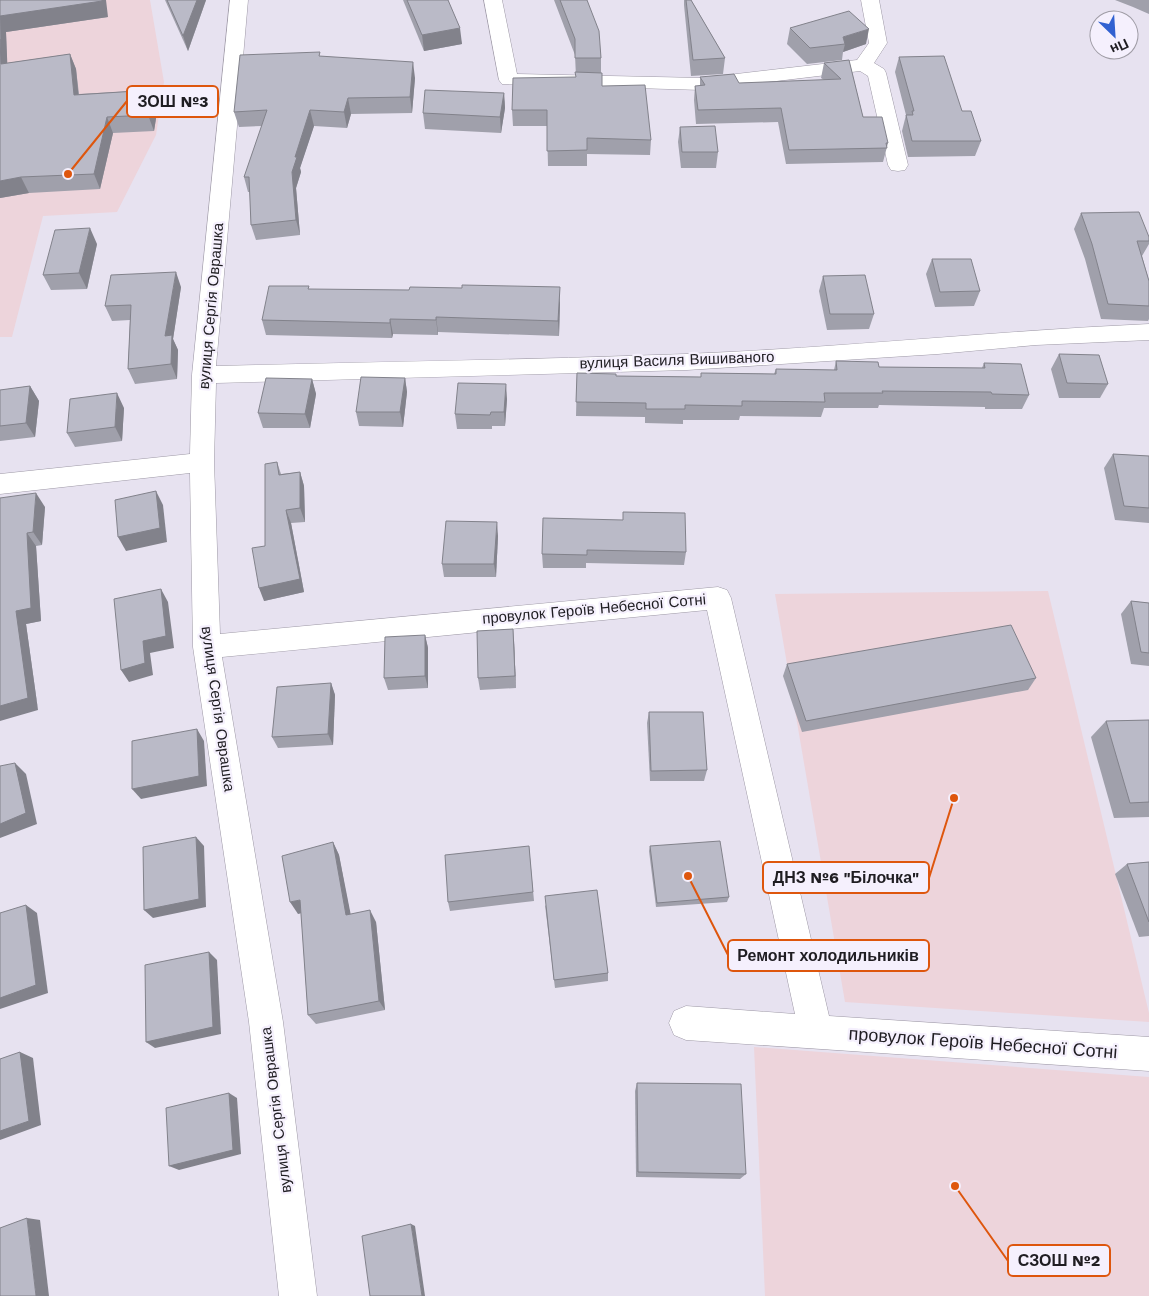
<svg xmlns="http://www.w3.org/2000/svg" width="1149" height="1296" viewBox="0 0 1149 1296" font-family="'Work Sans',sans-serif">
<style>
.education{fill:#edd4db}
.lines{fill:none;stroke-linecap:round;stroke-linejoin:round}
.minor-casing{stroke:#9d98a5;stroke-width:1}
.minor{fill:#fff;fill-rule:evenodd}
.wall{fill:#a0a0ab}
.shaded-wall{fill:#82828b}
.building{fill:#babac7;stroke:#82828b}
.labels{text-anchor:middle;stroke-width:4.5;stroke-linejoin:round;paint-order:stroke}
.street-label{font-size:15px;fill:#1f1d22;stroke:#f5f0fd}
.near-street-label{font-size:18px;fill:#1f1d22;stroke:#f5f0fd}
.leader{fill:none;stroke:#de560d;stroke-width:2}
.callout-dot{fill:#de560d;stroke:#f5f0fd;stroke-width:2}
.callout{fill:#f5f0fd;stroke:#de560d;stroke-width:2}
.callout-label{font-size:16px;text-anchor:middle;font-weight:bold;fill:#1f1d22}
</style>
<rect width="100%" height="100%" fill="#e7e2f0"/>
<g class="education">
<path d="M11,0H150L164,82L156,135L117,212L43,216L12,337H0V2Z"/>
<path d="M1048,591L1149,1013V1022L845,1002L775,594Z"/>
<path d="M754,1047L1149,1077V1296H765Z"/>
</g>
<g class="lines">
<g class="minor-casing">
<g id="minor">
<path d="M230,0H248L216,366C373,362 529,360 686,354C840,348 994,331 1149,324V340L1036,345L938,354L687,370L216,383L214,462L220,634L718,587L727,590L731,598L829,1016L1149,1037V1071L686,1040L674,1035L669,1023L674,1011L686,1006L795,1014L707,610L222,657L283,1022L317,1296H279L249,1022L193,647L190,473L0,494V474L190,454L192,375Z"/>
<path d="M484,0H502L517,74L702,78L857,60L869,43L861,0H879L887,43L874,63L884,69L886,73L908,165L905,170L898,171L891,170L888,165L868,76L860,71L702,90L502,84L499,80Z"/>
</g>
</g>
<use href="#minor" class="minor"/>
</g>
<g class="wall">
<path d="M0,0L108,17L6,32L7,63L70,54L76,69L79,94L152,90L158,106L154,131L113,133L100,189L29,193L0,198Z"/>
<path d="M165,0H206L188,51Z"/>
<path d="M403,0H448L462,44L424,51Z"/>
<path d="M554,0H587L601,58V73L602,86L651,140L650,155L587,154V166H548L547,126H513L512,110L576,77L575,55Z"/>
<path d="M684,0H691L725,58L723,74L691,76L684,5Z"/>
<path d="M1115,0H1149V14L1133,7Z"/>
<path d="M790,28L866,44L843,52L842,60L807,64L787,44Z"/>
<path d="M321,56L415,78L412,113L351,114L347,128L314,126L300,168L301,172L296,188L300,235L256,240L251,225L250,192H248L244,177L262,126L239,127L234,112Z"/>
<path d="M899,57L962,111L981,141L975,156L908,157L902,131L906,115L895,72Z"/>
<path d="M849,60L863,117L888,143L883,162L786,164L778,122L696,124L694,100L695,86H700V77L739,83L824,80L821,78L824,63Z"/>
<path d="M504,93L505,108L501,133L425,129L423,113Z"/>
<path d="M680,127L718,152L716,168H681L678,142Z"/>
<path d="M1081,213L1149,237V244L1142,256L1149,281V319L1148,321L1101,319L1085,259L1074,229Z"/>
<path d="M97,244L87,289L51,290L43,275Z"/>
<path d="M932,259L980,291L974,306L935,307L926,274Z"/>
<path d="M823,276L874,314L869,329L827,330L819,291Z"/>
<path d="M181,287L173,339L178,350L177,379L135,384L128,369L130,320L112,321L105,306Z"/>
<path d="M560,302L559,336L438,332V335L393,334L392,338L266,335L262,320Z"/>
<path d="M1059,354L1108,384L1100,398H1059L1051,369Z"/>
<path d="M836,361L879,367L982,368L984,363L1029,395L1022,409H985V407L879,405L878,408H824L821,417L740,416L739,420H683V424L645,423V417L576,416L577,373L616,376L701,377V373L774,374L776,369L834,370Z"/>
<path d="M405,378L407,392L403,427L359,426L356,412Z"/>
<path d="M312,379L316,394L310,428H263L258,413Z"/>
<path d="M30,386L39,401L35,437L0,441V390Z"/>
<path d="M507,399L505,426H492V429H457L455,414Z"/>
<path d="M124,408L122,441L75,447L67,433Z"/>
<path d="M1113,454L1149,456V523L1115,520L1104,468Z"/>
<path d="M277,462L281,474L300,472L304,486L305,522L291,523L304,592L264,601L265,546Z"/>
<path d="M0,498L45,507L42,545L36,546L41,621L26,624L38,710Z"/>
<path d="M623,512L686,552L684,565L586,563V568H543L542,554L623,520Z"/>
<path d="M498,536L496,577H444L442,564Z"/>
<path d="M1131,601L1149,603V666L1131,664L1121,614Z"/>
<path d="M425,635L428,648V688L388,690L384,678Z"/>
<path d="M514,641L516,688L480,690L478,678Z"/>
<path d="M787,664L1036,678L1028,690L802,732L783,676Z"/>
<path d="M331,683L335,695L333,745L278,748L272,737Z"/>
<path d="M649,712L707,770L704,781H650L647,723Z"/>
<path d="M1149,720V817L1114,818L1091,737L1106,721Z"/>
<path d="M333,842L339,855L350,914L376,922L385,1010L316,1024L308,1015L301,913L298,914Z"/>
<path d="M529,846L534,901L450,911L448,902Z"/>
<path d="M650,846L729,897L727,902L656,907L649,851Z"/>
<path d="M1149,862V936L1139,937L1115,874L1127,864Z"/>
<path d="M545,905L608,973V981L555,988Z"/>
<path d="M637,1083L746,1174L740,1179L636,1177L635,1091Z"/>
</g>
<g class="shaded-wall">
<path d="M102,0H106L108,17L6,32L8,80L1,64L0,16Z"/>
<path d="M197,0H206L188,51L183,36Z"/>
<path d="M460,28L462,44L424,51L422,35Z"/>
<path d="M869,29L866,44L843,52L845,44L843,37Z"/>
<path d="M70,54L76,69L80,111L74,95Z"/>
<path d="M413,62L415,78L412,113L410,97Z"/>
<path d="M152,90L158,106L154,131L148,115Z"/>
<path d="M504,93L505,108L501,133L500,117Z"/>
<path d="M348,98L351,114L347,128L344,112Z"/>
<path d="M310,110L314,126L300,168L301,172L296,188L300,235L296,220L292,172L295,157Z"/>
<path d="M107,117L113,133L100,189L94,174Z"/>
<path d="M21,177L29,193L0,198V181Z"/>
<path d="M90,228L97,244L87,289L79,273Z"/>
<path d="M176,272L181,287L173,339L178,350L177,379L171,364L165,336Z"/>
<path d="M560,287V302L559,336L558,321Z"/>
<path d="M436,317L438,332V335L436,320Z"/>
<path d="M390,319L393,334L392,338L390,323Z"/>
<path d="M405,378L407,392L403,427L400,412Z"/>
<path d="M312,379L316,394L310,428L305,414Z"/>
<path d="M506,384L507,399L505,426L504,412Z"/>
<path d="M30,386L39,401L35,437L26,423Z"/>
<path d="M117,393L124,408L122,441L115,427Z"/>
<path d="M300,472L304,486L305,522L300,508Z"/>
<path d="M156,491L163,505L167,542L126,551L118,537Z"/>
<path d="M36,493L45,507L42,545L33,532Z"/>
<path d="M286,510L291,523L304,592L264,601L259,588Z"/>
<path d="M497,522L498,536L496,577L494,564Z"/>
<path d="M27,533L36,546L41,621L26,624L38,710L0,721V706L16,611Z"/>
<path d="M161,589L168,602L174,648L150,653L153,675L129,682L121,670L143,641Z"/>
<path d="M513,629L514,641L516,688L515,676Z"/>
<path d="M425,635L428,648V688L425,676Z"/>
<path d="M331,683L335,695L333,745L328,734Z"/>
<path d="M197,729L204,741L207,786L141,799L132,789Z"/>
<path d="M15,763L26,774L37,824L0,838V824Z"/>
<path d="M196,837L204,846L206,907L153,918L144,910Z"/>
<path d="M333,842L339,855L353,926L346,915Z"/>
<path d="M300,900L307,911L298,914L290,902Z"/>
<path d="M26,905L37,913L48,993L0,1009V998Z"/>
<path d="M370,910L376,922L385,1010L379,1001Z"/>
<path d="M209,952L217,960L221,1034L155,1048L146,1042Z"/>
<path d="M20,1052L33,1058L41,1125L0,1140V1131Z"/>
<path d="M229,1093L237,1098L241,1154L179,1170L169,1166Z"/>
<path d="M27,1218L40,1220L49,1296H36Z"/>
<path d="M411,1224L415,1226L425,1296H422Z"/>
</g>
<g class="building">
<path d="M0,0H102V1L0,16Z"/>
<path d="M167,0H197L183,36Z"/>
<path d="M407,0H448L460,28L422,35Z"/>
<path d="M560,0H587L599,31L601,58H575V39Z"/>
<path d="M686,0H691L725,58L693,60Z"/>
<path d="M849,11L869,29L843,37L845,44L810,48L790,28Z"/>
<path d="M0,39L1,64L70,54L74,95L152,90L148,115L107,117L94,174L21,177L0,181Z"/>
<path d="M320,52L319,56L413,62L410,97L348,98L344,112L310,110L295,157H297L292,172L296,220L251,225L249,177H244L267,110L234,112L240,55Z"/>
<path d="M944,56L962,111H971L981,141H912L906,115H913L912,111H914L899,57Z"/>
<path d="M849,60L863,117H882L888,143H886L887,148L789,150L781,108L698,110L695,86L705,85L700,77L734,74L739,83L841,79L824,63Z"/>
<path d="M575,72L602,73V86L645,85L651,140L587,138V150L547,151V110H512L513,78L576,77Z"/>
<path d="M425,90L504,93L500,117L423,113Z"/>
<path d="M715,126L718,152H682L680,127Z"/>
<path d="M1139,212L1149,237V241H1137L1149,281V306L1108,304L1092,244L1081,213Z"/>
<path d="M90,228L79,273L43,275L55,230Z"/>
<path d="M932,259H971L980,291L940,292Z"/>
<path d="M176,272L165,336L172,335L171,364L128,369L131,305L105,306L111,275Z"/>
<path d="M865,275L874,314H830L823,276Z"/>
<path d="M462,285L560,287L558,321L436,317V320L390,319V323L262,320L269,286H309L308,289L409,290L410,287L462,288Z"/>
<path d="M1059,354L1099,355L1108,384L1067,383Z"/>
<path d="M836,361L878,362L879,367L985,368L984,363L1021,364L1029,395L992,394L991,392L882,391L883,393H824L825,402L742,401V406L685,405V409H646V403L576,402L577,373L616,374V376L701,377V373L776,374V369L837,370Z"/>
<path d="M361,377L405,378L400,412H356Z"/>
<path d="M266,378L312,379L305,414L258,413Z"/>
<path d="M458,383L506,384L504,412H491L490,415L455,414Z"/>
<path d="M30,386L26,423L0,426V390Z"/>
<path d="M117,393L115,427L67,433L70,399Z"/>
<path d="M1113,454L1149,456V508L1124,506Z"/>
<path d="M277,462L279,475L300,472V508L286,510L300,579L259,588L252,548L265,546V464Z"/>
<path d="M156,491L160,528L118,537L115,500Z"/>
<path d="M36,493L33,532L27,533L31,608L16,611L28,698L0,706V498Z"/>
<path d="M623,512L685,513L686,552L587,550V555L542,554L543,518L623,520Z"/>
<path d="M446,521L497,522L494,564H442Z"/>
<path d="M161,589L166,636L143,641L145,663L121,670L114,599Z"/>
<path d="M1131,601L1149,603V653L1141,652Z"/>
<path d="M1011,625L1036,678L806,721L787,664Z"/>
<path d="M513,629L515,676L478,678L477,631Z"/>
<path d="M425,635V676L384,678L385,637Z"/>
<path d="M331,683L328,734L272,737L277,687Z"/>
<path d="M649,712H703L707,770L651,771Z"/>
<path d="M1149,720V802L1130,803L1106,721Z"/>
<path d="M197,729L199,776L132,789V741Z"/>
<path d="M15,763L26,813L0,824V766Z"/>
<path d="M196,837L199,899L144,910L143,847Z"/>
<path d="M720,841L729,897L657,903L650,846Z"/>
<path d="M333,842L346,915L370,910L379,1001L308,1015L300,900L290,902L282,856Z"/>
<path d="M529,846L533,892L448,902L445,855Z"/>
<path d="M1149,862V922L1127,864Z"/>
<path d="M597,890L608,973L554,980L545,896Z"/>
<path d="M26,905L36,985L0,998V913Z"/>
<path d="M209,952L213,1027L146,1042L145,965Z"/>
<path d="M20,1052L29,1121L0,1131V1059Z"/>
<path d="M637,1083L741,1084L746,1174L638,1172Z"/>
<path d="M229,1093L233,1150L169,1166L166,1108Z"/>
<path d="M27,1218L36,1296H0V1228Z"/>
<path d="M411,1224L422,1296H370L362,1236Z"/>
</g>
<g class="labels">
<g class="street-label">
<text transform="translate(211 306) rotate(-85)" y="5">вулиця Сергія Оврашка</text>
<text transform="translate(677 360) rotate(-2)" y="5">вулиця Василя Вишиваного</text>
<text transform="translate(594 609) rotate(-5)" y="5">провулок Героїв Небесної Сотні</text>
<text transform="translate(218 709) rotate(82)" y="5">вулиця Сергія Оврашка</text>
<text transform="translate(276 1110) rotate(-97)" y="5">вулиця Сергія Оврашка</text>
</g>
<g class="near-street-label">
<text transform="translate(983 1043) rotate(4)" y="6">провулок Героїв Небесної Сотні</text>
</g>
</g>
<path class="leader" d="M68 174L127 101M954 798L929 878M688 876L728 955M955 1186L1008 1261"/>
<g class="callout-dot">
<circle cx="68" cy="174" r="5"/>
<circle cx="954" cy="798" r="5"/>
<circle cx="688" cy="876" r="5"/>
<circle cx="955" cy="1186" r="5"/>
</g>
<g class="callout">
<rect x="127" y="86" width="91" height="31" rx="5"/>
<rect x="763" y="862" width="166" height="31" rx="5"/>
<rect x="728" y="940" width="201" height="31" rx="5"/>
<rect x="1008" y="1245" width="102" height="31" rx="5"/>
</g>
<g class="callout-label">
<text x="173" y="107">ЗОШ №3</text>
<text x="846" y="883">ДНЗ №6 "Білочка"</text>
<text x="828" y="961">Ремонт холодильників</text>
<text x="1059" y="1266">СЗОШ №2</text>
</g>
<g transform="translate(1114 35) rotate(155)"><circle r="24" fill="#f5f0fd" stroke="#9f9ca5"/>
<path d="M0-4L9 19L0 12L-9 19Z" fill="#3161d1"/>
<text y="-8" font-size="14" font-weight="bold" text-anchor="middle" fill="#1f1d22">Пн</text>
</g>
</svg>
